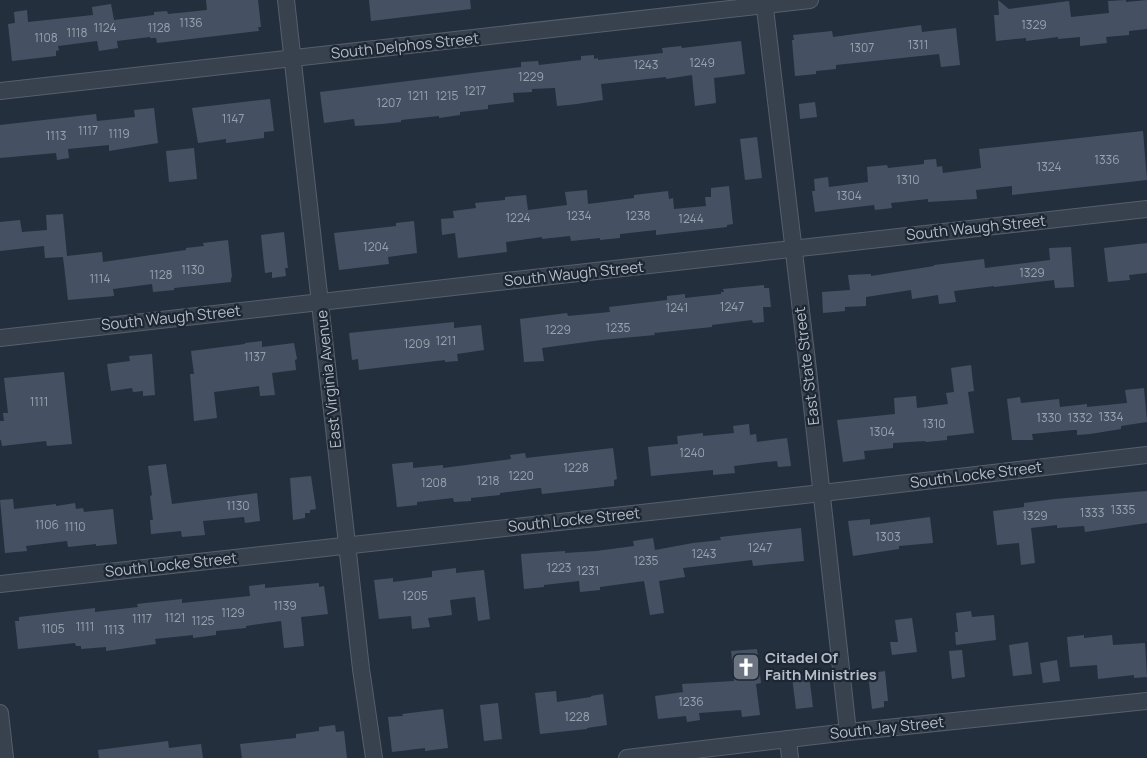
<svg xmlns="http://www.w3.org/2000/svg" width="1147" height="758" viewBox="0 0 1147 758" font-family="Manrope,sans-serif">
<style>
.building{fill:#455162}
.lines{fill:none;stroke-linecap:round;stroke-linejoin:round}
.minor-casing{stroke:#565f6c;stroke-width:18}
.minor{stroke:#38414e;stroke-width:16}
.labels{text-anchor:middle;stroke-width:4.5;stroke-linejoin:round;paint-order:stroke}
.number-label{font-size:12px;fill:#98a1af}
.street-label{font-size:15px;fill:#b4bcc9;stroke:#1d2633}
.poi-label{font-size:15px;font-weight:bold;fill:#b4bcc9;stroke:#1d2633;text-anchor:start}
</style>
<rect width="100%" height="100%" fill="#242f3e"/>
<g class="building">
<path d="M206,0H258L261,27H258L259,31L157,43L156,38H150V37L117,41L118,48L99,51L97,41L58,46L59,50L56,51V56L12,61L8,24L15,23L14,12L27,10L28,22L93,15L92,7L111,4L114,20L154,15V12L167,11L168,14L207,10Z"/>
<path d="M369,0H470L471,9L371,21Z"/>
<path d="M998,0L1009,9L1069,1L1071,17L1109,13L1108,1L1126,0V2L1147,0V29L1129,31V35L1106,37L1107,43L1080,46V37L1058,39V37L1026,41V38L996,41L994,15H999Z"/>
<path d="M921,25L922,32L956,28L960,65L941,67L939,54L836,65V69L816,71V74L795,76L792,40H794L793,35L832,31L833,37Z"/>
<path d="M741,41L745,74L714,78L716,103L695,106L692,75L666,79V77L601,84L603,100L577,104L557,106L555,88L532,89V92L513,93L514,102L488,105V109L460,112V115L439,118V116L401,120V122L382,124L355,126L354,119L324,123L320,92L521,67V62L538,61L539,65L581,60V56L594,55V59L598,58V60L663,53L662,48L681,46L682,48Z"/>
<path d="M270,99L274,131L264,132V138L226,143V139L198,143L192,108Z"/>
<path d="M815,102L817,117L800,119L799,104Z"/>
<path d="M154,108L158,143L109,151V145L68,149L69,158L57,160L56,153L0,158V125L96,114L97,121L135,117L134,110Z"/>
<path d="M1143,131L1147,180L1012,195V186L976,190L977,199L928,202V199L891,203L892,208L875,210L874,205L815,212L812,191H815L814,179L828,177L829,187L868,182L867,167L887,165L888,168L924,164V160L936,159L937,167L942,166L943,173L981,168L979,149Z"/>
<path d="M757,137L762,178L745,180L740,139Z"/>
<path d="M194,148L197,179L169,182L166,151Z"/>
<path d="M729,186L733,224L727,225V227L656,235V230L620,234V238L600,240V238L571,241L570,236L542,239V237L506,242L507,252L458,258L455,233L442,235L441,219L454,218L453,211L476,208L475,203L505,200V197L526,195L528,210L567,205L565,192L587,190L588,204L634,198V195L668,191L669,199L673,198L674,209L706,206L705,197H711V188Z"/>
<path d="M63,214L67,256L102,252L103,262L186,250V248L204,246L203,243L228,240L232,277L231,278V282L174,288V290L153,292L152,284L113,289L114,296L68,300L63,257L45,258L44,246L0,251V222L20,220L22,232L47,230L46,215Z"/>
<path d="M414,221L417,253L388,257L389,264L339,270L334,233L396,226V223Z"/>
<path d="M284,232L288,268H285L286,276L272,278V272L265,273L261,235Z"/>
<path d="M1147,243V273L1129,275L1130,280L1108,282L1104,248Z"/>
<path d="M1071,247L1074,287L1055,288L1054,280L994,287V286L954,291L956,302L939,304L938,295L912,299L911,290L866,297V306L845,307V311L823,313L822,292L850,290L848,275L871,274V276L934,266V265L984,259L985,268L1050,260L1049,248Z"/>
<path d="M764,285V288H769L771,307H763L764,322L753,323L752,320L712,325V327L654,333L655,335L601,340L542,348L544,361L524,362L520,319L567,313L568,316L610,312L609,307L667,300V296L685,294V298L721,294V292H724L723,289Z"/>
<path d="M454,322V328L481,325L484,350L457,354L458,361L445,362V360L359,370L358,359L352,360L349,333Z"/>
<path d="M262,341V347L294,343L297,359L295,360L296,370L272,373L275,395L260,396L259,386L214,392L217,418L194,421L190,374H194L191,351L245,344V343Z"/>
<path d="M152,354L155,395L143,396V391L133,392L132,388L111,391L107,364L130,361L129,356Z"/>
<path d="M971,365L974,391L968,392L974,433L947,436V440L926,442L925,441L893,443V448L864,451L865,459L843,462L837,420L895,414L894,398L916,396L917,408L948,404L946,393L954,392L951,368Z"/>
<path d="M64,372L72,444L47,446L46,441L2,446L1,440H0V421H4L3,413H8L4,378Z"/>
<path d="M1144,388L1147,422L1121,426V429L1090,434L1077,435V430H1073L1032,434L1033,440H1012L1007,399L1020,397L1021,403L1059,399L1060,407L1087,404V407L1127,403L1125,390Z"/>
<path d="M749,424L750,435L756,434L757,442L787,438L791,466L778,467L777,461L767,462L734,466L735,473L713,475V470L651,476L648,447L678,444L677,436L703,433V436L734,433L733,426Z"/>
<path d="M613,448L617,479L614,480V486L542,494L541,488H539L500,493V495L471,498V501L454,502L453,498L417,502V505L397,507L392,464L413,462V468L443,465V468L511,459L510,455L525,453L526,458Z"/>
<path d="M166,464L172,504L257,493L260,521L245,523L244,517L203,521L205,535L182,537L181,531L151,534L150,520H153L150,496L152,495L148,466Z"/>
<path d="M311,476L316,509L310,510V513H305V518L293,520L290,478Z"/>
<path d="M1147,491V523L1085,532L1084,526L1057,528V525L1031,528L1035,563L1021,565L1019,543L997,545L993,511L1024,507V503L1055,499Z"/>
<path d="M13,499L14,509L56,504V506L75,503L76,509L83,508L84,512L113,509L117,544L96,546V544L68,547L67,541L26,546L27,551L5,553L0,500Z"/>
<path d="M930,517L933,543L899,546V549L853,556L848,521L870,519V525Z"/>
<path d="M801,528L804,561L753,566L752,560L683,568L685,577L659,581L664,613L650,615L644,581L600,587V590L580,592L579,581L544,585V587L524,589L521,554L565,551V553L596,551L634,546L633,541L653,538L655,550L693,543L721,540L720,537Z"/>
<path d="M456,568V573L484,570L490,619L478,621L475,597L450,600L452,615L428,618L430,627L412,629L411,616L379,619L374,580L393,578V582L432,577V571Z"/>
<path d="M319,583V587L324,586L328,614L301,617L304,646L284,648L281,621L246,626V628L216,631V635L193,638V635L155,639L156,644L106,651V647L81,649V646H76L75,643L18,649L15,621H19V617L95,608V612L138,607L137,604L182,599V603L250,596L249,586L265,584V588Z"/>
<path d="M971,611L972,617L994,615L996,640L956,645L955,632H958L956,613Z"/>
<path d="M912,618L917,652L892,655L890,642H898L895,620Z"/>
<path d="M1084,635V638L1112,635L1113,645L1145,643L1147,677L1134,678V675L1098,679L1097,665L1070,667L1067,637Z"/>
<path d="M1028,642L1032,674L1013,676L1009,645Z"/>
<path d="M757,649L761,683L756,684L760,715L742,717L741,710L699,713L700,720L687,722L686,716L658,719L655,696L683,692L682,684L734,681L731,651Z"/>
<path d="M962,650L965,677L952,679L949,651Z"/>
<path d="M1057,660L1060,681L1043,683L1040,663Z"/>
<path d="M885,671L888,701H884V707L872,709L868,674Z"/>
<path d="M809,675L813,707L796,709L792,677Z"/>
<path d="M556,691L557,702L591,697V696L603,694L607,725L587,728V729L540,734L535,693Z"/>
<path d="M498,703L502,739L484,741L480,705Z"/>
<path d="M443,709L448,748L425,751V748L392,752L388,717L403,716L402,714Z"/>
<path d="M335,725L336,732L344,731L347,758H242L240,744L296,738V734L319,731V727Z"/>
<path d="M168,741L169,748L201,744L203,758H99L98,750Z"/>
</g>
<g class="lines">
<g class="minor-casing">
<g id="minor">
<path d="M286,0L361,669L374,758"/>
<path d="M764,0L808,370L848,732"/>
<path d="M0,91L810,0"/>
<path d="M0,338L1147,209"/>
<path d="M0,584L822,493L1147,455"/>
<path d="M0,713L5,758"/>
<path d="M788,739L790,758"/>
<path d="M627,758L848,732L1147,701"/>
</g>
</g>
<use href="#minor" class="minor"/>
</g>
<defs>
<g id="church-square" transform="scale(1.4375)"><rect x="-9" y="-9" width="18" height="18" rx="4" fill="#6b7280" stroke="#1d2633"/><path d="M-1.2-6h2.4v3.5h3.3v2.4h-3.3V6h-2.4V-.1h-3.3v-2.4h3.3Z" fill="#fff"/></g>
</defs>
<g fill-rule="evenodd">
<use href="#church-square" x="746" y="667"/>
</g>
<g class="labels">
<g class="number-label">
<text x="191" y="27">1136</text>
<text x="1034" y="29">1329</text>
<text x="105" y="32">1124</text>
<text x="159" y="32">1128</text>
<text x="77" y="37">1118</text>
<text x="46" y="42">1108</text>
<text x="918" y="49">1311</text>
<text x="862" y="52">1307</text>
<text x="702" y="67">1249</text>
<text x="646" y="69">1243</text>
<text x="531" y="81">1229</text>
<text x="475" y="95">1217</text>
<text x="418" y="100">1211</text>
<text x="447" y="100">1215</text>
<text x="389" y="107">1207</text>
<text x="233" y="123">1147</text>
<text x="88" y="135">1117</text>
<text x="119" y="138">1119</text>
<text x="56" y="140">1113</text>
<text x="1107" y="164">1336</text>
<text x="1049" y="171">1324</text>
<text x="908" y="184">1310</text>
<text x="849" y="200">1304</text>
<text x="579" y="220">1234</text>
<text x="638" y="220">1238</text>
<text x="518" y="222">1224</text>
<text x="691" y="223">1244</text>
<text x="376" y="251">1204</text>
<text x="193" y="274">1130</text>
<text x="1032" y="277">1329</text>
<text x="161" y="279">1128</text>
<text x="100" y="283">1114</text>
<text x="732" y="311">1247</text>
<text x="677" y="312">1241</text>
<text x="618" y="332">1235</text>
<text x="558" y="334">1229</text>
<text x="446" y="345">1211</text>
<text x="417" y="348">1209</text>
<text x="255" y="361">1137</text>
<text x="39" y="406">1111</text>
<text x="1111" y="421">1334</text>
<text x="1049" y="422">1330</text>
<text x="1080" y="422">1332</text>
<text x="934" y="428">1310</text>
<text x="882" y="436">1304</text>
<text x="692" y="457">1240</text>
<text x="576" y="472">1228</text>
<text x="521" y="480">1220</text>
<text x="488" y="485">1218</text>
<text x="434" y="487">1208</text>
<text x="238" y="510">1130</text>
<text x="1123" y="514">1335</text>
<text x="1092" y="517">1333</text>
<text x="1035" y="520">1329</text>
<text x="47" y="529">1106</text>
<text x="75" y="531">1110</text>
<text x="888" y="541">1303</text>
<text x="760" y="552">1247</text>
<text x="704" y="558">1243</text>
<text x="646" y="565">1235</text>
<text x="559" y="572">1223</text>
<text x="588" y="575">1231</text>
<text x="415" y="600">1205</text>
<text x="285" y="610">1139</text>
<text x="233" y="617">1129</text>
<text x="175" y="622">1121</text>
<text x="142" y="623">1117</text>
<text x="203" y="625">1125</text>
<text x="85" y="631">1111</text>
<text x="53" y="633">1105</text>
<text x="114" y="634">1113</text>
<text x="691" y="706">1236</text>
<text x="577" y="721">1228</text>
</g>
<g class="street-label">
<text transform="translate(405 46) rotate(-6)" y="5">South Delphos Street</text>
<text transform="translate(976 228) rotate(-6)" y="5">South Waugh Street</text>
<text transform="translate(574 274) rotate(-6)" y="5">South Waugh Street</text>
<text transform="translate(171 318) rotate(-6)" y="5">South Waugh Street</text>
<text transform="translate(807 366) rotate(-97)" y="5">East State Street</text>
<text transform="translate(329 379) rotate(-96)" y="5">East Virginia Avenue</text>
<text transform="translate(976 475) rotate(-7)" y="5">South Locke Street</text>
<text transform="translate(574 520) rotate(-6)" y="5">South Locke Street</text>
<text transform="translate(171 565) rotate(-6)" y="5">South Locke Street</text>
<text transform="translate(887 728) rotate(-6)" y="5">South Jay Street</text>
</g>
<g class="poi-label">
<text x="765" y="663">Citadel Of<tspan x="765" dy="17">Faith Ministries</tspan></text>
</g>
</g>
</svg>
